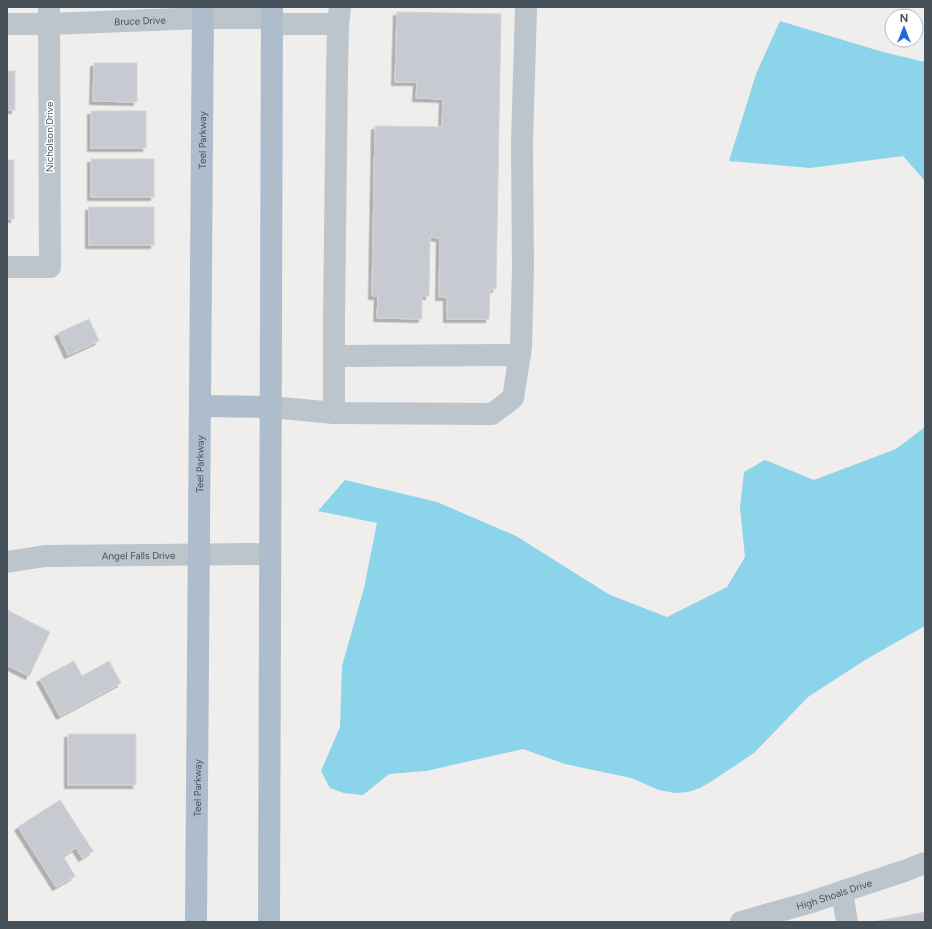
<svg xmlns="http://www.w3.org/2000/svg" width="932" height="929" viewBox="0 0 932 929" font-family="Figtree,sans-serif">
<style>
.water{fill:#8bd4e9}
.building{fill:#c7cad0;stroke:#d2d4d9;filter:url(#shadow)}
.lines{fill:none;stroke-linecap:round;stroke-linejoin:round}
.minor{stroke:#bcc5cc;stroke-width:22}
.major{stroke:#aebdcc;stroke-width:22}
.labels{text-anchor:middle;stroke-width:3;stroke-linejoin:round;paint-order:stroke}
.street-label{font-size:10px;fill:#46515a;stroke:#fff}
</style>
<defs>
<filter id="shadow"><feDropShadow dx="-3.5" dy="3.5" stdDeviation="0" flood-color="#0004"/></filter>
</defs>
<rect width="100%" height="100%" fill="#f0eded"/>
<g class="water">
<path d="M780,21L883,52L925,62V181L903,156L810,168L729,161L756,74Z"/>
<path d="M925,427V626L923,627L865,660L808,697L754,753L712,781L700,788L688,792L675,793L659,790L631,778L565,764L523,749L426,771L389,774L363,795L344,793L330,788L321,771L340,727L342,666L364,588L377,523L318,511L345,480L437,502L516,536L610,595L667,617L727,587L745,557L740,508L744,472L765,460L814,480L896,449Z"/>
</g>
<g class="building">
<path d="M397,12L501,14L496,289H490L489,319H447V297H439L440,238L430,237L429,296H422V319L377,318L378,296H372L375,126L442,127L443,99L416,98L417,82H395Z"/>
<path d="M94,63H137V102L93,101Z"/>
<rect x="7" y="71" width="8" height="39"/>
<rect x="91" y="111" width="55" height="37"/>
<rect x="91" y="159" width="63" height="38"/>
<rect x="7" y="160" width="7" height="59"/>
<rect x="89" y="207" width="65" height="38"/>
<path d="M89,319L99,341L68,355L58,333Z"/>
<path d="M7,610L50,632L29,676L7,665Z"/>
<path d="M74,661L82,676L109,661L121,683L60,716L40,679Z"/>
<rect x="68" y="734" width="68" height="51"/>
<path d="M60,800L93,851L82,858L76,848L63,856L75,876L56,887L18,827Z"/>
<path d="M925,912V922H878V921Z"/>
</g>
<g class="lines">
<g class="minor">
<path id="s1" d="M7,24H49L203,18H272"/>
<path d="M272,24H338"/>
<path d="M7,267H50L49,7"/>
<path d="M334,356L520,355"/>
<path d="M271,407L334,413L492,414L513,398L521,347L523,269L522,143L526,7"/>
<path d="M334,413V319L337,70L338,26L340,7"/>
<path id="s2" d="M7,562L45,556L270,554"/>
<path d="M842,892L847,922"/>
<path id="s3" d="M741,922L808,903L904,871L925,863"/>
</g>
<g class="major">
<path d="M200,406L271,407"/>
<path id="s4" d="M196,922L203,7"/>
<path d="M269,922L272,7"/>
</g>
</g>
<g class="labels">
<g class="street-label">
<text dy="4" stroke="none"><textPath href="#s1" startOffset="133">Bruce Drive</textPath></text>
<text transform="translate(49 137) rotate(-90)" y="4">Nicholson Drive</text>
<text dy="4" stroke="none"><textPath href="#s4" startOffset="782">Teel Parkway</textPath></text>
<text dy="4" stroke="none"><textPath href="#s4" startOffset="458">Teel Parkway</textPath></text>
<text dy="4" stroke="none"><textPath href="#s2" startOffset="132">Angel Falls Drive</textPath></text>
<text dy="4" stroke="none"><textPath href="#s4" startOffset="134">Teel Parkway</textPath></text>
<text dy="4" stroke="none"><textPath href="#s3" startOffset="97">High Shoals Drive</textPath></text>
</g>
</g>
<rect width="932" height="929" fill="none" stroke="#46515a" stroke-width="16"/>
<g transform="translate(904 28)"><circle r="19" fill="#ffffff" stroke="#b5b9bd"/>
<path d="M0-3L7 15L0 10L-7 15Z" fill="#1e6dda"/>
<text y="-6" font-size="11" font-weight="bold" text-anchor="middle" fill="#46515a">N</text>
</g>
</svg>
